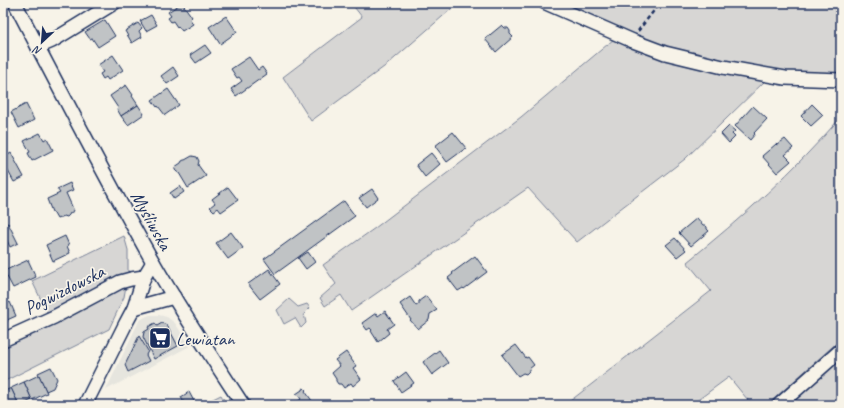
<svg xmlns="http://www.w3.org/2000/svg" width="844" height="408" viewBox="0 0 844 408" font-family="Caveat,sans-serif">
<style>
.built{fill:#e6e5de}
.green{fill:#d7d6d4;stroke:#798299}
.building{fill:#c0c3c5;stroke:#1b2f5e}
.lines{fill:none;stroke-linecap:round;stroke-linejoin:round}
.minor-casing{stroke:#1b2f5e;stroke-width:16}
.path{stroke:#1b2f5e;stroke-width:2.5;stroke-dasharray:4 3;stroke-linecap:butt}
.minor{stroke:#f7f3e8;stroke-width:13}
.labels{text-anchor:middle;stroke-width:3.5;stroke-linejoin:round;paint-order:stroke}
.street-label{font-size:19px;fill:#1b2f5e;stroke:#f7f3e8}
.poi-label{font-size:19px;fill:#1b2f5e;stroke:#f7f3e8;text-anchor:start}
</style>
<rect width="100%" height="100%" fill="#f7f3e8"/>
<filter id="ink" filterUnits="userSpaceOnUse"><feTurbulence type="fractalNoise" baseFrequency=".025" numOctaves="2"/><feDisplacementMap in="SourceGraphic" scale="8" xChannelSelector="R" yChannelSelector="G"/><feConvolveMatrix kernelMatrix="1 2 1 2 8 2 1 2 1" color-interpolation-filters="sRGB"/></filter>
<g filter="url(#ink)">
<path class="built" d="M150,315H159L167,317L175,323L190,346L106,390L139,321L145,317Z"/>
<g class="green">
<path d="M351,3H458L388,64L311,121L283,77L362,17Z"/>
<path d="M558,3H841V77L795,75L751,68L658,45Z"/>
<path d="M614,39L767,79L685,159L577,242L528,188L351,311L341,295L325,306L320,298L336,284L323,265L375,228L521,117Z"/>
<path d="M841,117V339L767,405H752L729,377L691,405H565L711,291L687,262C742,218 795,170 841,117Z"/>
<path d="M124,236L128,250V273L47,312L32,281Z"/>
<path d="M126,286L124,297L109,329L3,382V343Z"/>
<path d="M289,299L298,307L307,304L310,308L304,314L306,323L301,328L295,318L284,324L277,310Z"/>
<path d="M841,354V405H785Z"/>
<path d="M221,395L227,405H201Z"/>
</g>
<g class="building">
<path d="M182,3L192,17L190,19L193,24L182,31L178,26L177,27L173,21L171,22L168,18L171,16L168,12Z"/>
<path d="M151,15L157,25L146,31L140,21Z"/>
<path d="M226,16L237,32L220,44L209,27Z"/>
<path d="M105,20L115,36L98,47L92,38L90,39L85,32Z"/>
<path d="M138,23L142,28L139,31L142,37L132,43L125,31Z"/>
<path d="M502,25L505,28H508L510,31V34L513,37L496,52L485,39Z"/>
<path d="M205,45L211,53L196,63L190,55Z"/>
<path d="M113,55L123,70L108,80L106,77L103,79L100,74L103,72L98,65Z"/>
<path d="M249,57L258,70L262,67L267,74L236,96L231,89L242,81L239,77L237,78L231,69Z"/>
<path d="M173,67L179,76L167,84L161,76Z"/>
<path d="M126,85L133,95L132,96L138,105L121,116L117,109L118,108L110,96Z"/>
<path d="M168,89L179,105L165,115L158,106L157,107L152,100Z"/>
<path d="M26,104L34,120L19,128L11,112Z"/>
<path d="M812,104L823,115L811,126L801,116Z"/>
<path d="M138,105L144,114L128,125L121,116Z"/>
<path d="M753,106L767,119L754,133L755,134L750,140L735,126Z"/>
<path d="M729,126L735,131L732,134L735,137L729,143L721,134Z"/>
<path d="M453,132L466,148L447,162L435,146Z"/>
<path d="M40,133L44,140L47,138L53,150L32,161L28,153L30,152L24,141Z"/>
<path d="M785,139L793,148L785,155L791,161L777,173L762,156L776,144L777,145Z"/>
<path d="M11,153L24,177L14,182L3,162V158Z"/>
<path d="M431,153L440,164L425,177L416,165Z"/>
<path d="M192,156L197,157L199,161L198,165L206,176L188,188L179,173L177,172L175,170V167L181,163L182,161L184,160H185Z"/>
<path d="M70,183L73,190L66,193L74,211L70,213L69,215L67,217L64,216L57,219L53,212H52L47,199L60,193L57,189Z"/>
<path d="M180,186L184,192L174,199L170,193Z"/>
<path d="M228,187L238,200L221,212L218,208L214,211L210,207L215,203L212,199Z"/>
<path d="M372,189L378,198L366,207L359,198Z"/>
<path d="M344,201L355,216L275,274L264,259Z"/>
<path d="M697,218L703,225H705L707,227V229L709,231L691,246L679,233Z"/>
<path d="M8,223L18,243L10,247L3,232V225Z"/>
<path d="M231,232L243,248L228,259L216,243Z"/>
<path d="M65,236L69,245L67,246L70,253L53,261L46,245Z"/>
<path d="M675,238L686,250L677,257L666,245Z"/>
<path d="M308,252L315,262L306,269L298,258Z"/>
<path d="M475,256L487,272L464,289L463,288L458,291L448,278L453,274L452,273Z"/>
<path d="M28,260L36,277L13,288L4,271Z"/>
<path d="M269,269L280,284L260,299L248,284Z"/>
<path d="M426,296L437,310L430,314L429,320L418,329L410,320H411L400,304L410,297L416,306L419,304V301Z"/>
<path d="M10,302L16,316L7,320L8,321L3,324V306Z"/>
<path d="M385,311L394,324L387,329L389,333L378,342L371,331L372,330L370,328L367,330L362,323L376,313L378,316Z"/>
<path d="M155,323L157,326L162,323L167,325L178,346L154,359L143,337L144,332L149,329L148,327Z"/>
<path d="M139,336L148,351L146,355L149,361L128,372L125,365Z"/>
<path d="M516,345L526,358L528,357L534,365L529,369V371L526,374L523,373L518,376L502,355Z"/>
<path d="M439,350L448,363L432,375L423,362Z"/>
<path d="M346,352L356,366L353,368L361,379L353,386L351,383L344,388L341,384H338L336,381V379L332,373L340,366L335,360Z"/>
<path d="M51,367L57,379L53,388L46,391L38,373Z"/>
<path d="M406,372L414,383L401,392L394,381Z"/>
<path d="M39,375L47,393L32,400L24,382Z"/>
<path d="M24,382L32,400L21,405H19L11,388Z"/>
<path d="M11,388L19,405H3V392Z"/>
<path d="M304,388L306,390L305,391L315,405H291L295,402L296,403L301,399L298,395L297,396L296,394L302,390V389Z"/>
<path d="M189,392L196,405H185L181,397Z"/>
</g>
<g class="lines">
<g class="minor-casing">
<g id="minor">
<path d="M15,3C60,90 105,177 153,262C181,311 212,358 243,405"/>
<path d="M546,3L633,41L665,53L723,67L785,78L841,80"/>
<path d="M38,47L52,41L114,3"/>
<path d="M134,308L174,297"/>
<path d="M3,340L54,317L120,282L131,279L144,277"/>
<path d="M85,405L126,323L134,308L144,277L153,262"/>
<path d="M779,405L841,350"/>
</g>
</g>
<path class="path" d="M638,31L660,3"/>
<use href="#minor" class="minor"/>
</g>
</g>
<defs>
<g id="supermarket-square" transform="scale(1.15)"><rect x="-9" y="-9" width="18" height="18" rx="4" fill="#1b2f5e" stroke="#f7f3e8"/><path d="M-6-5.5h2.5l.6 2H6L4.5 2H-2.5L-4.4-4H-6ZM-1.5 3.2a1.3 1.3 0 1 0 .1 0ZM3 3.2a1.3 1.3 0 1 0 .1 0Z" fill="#fff"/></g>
</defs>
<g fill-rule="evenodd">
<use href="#supermarket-square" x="160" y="338"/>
</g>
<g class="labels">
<g class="street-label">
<text transform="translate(152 220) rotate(61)" y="7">Myśliwska</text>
<text transform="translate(64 289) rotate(-27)" y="7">Pogwizdowska</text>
</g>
<g class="poi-label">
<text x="176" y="345">Lewiatan</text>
</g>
</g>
<rect width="844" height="408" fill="none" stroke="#f7f3e8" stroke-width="16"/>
<rect x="8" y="8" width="828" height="392" fill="none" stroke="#1b2f5e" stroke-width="1.5" filter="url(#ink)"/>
<g transform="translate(42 42) rotate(206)" stroke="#f7f3e8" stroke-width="3" paint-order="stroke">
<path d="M0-3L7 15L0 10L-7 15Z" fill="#1b2f5e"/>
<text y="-6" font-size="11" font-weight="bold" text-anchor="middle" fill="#1b2f5e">N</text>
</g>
</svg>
